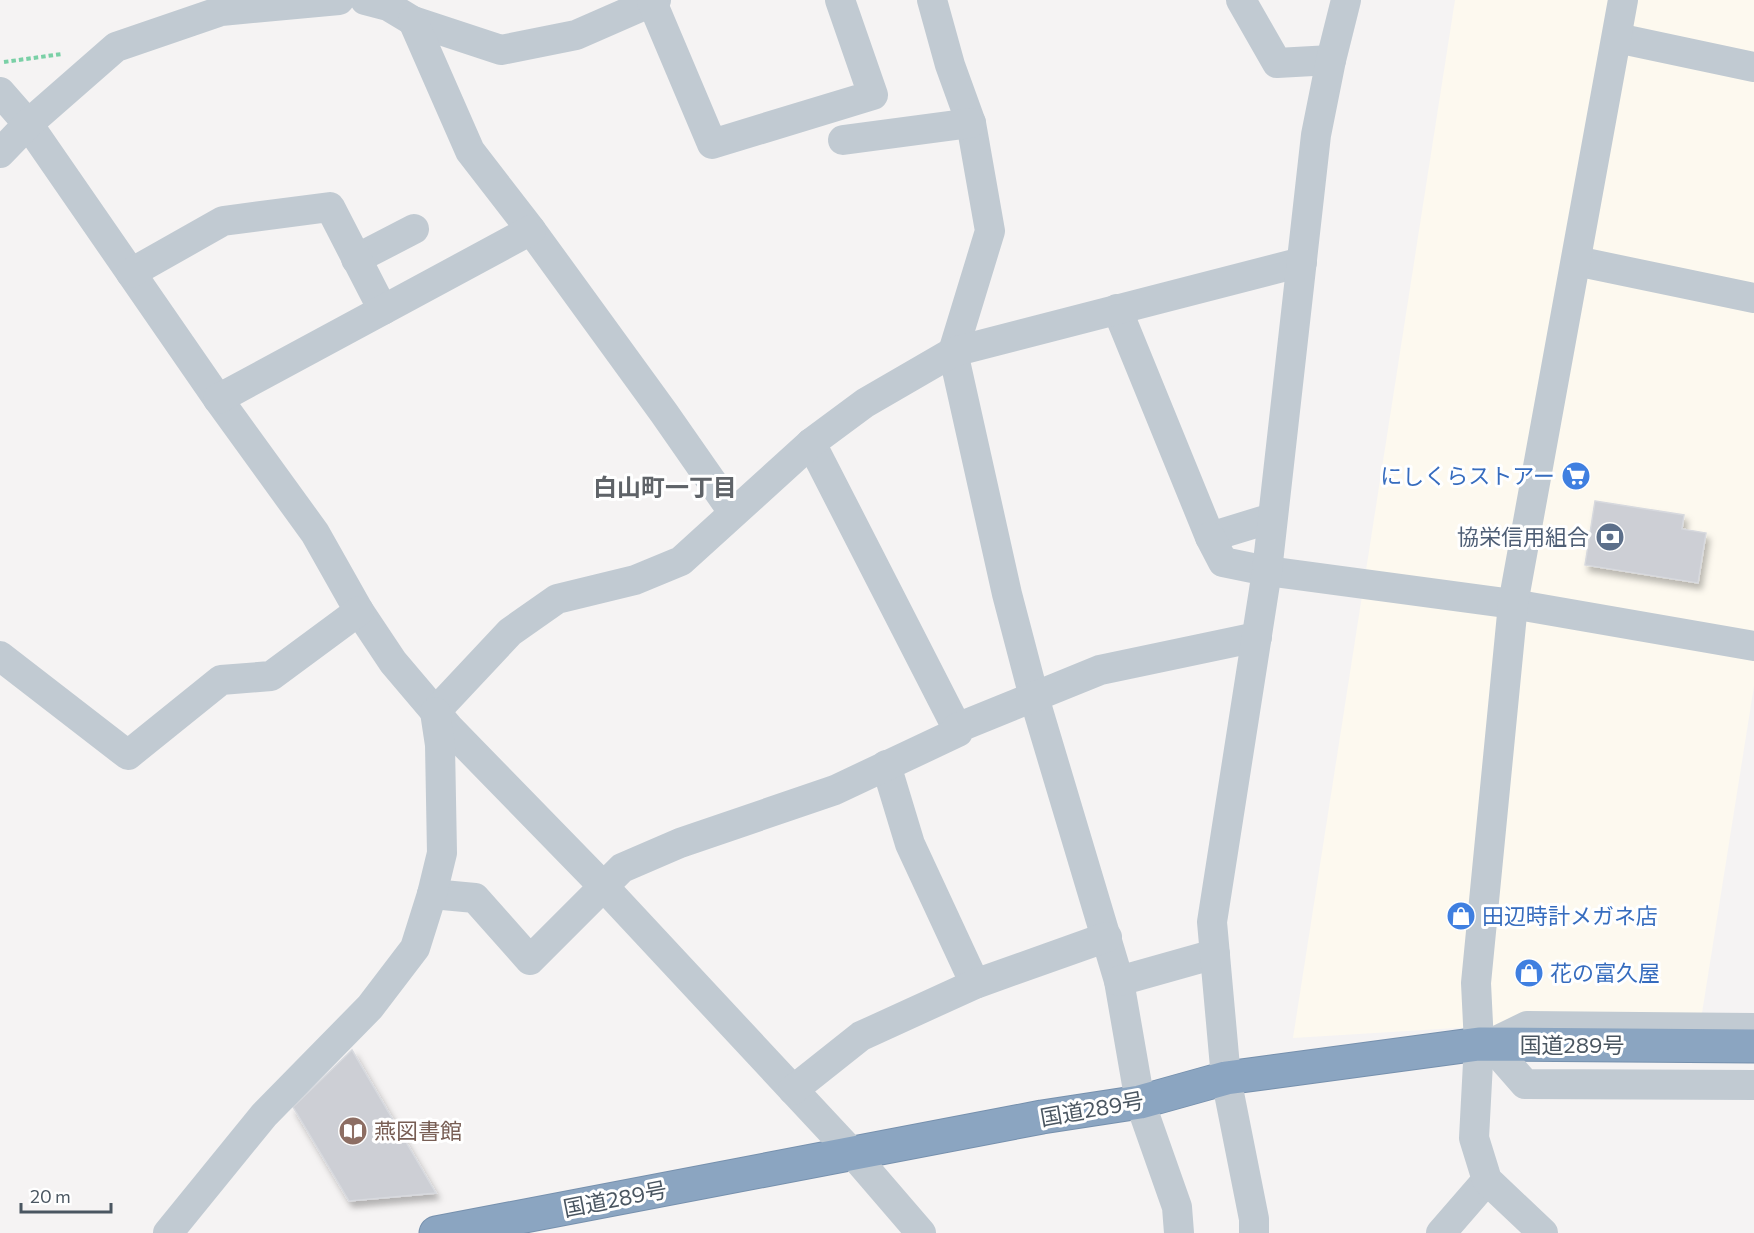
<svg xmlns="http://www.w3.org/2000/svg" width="1754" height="1233" viewBox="0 0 1754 1233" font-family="Commissioner,'Noto Sans JP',sans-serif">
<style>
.commercial{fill:#fdf9ef}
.building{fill:#cdcfd5;stroke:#d7d9de;stroke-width:1.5;filter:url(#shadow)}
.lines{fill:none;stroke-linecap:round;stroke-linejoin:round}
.highway-casing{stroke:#7690ad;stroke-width:35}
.path{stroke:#7ad0a6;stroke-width:4;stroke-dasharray:4.5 3;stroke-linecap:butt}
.minor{stroke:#c1cad2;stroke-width:30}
.highway{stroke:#8ba5c1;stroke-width:33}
.labels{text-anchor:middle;stroke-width:6;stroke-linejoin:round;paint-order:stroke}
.shop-label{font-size:22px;fill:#366cbe;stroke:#fff;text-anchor:start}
.service-label{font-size:22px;fill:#4e5e75;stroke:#fff;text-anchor:end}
.street-label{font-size:22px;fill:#4a5661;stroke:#fff}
.education-label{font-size:22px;fill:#785e54;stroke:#fff;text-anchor:start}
.neighbourhood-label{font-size:24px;font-weight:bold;fill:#5f6368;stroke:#fff}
</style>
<defs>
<filter id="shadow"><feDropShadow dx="3.5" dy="6" stdDeviation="3" flood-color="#0004"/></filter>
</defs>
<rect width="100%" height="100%" fill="#f5f3f3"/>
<path class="commercial" d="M1455,0H1754V686L1702,1013L1293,1038Z"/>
<g class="building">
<path d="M1595,501L1684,515L1682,529L1706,533L1698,583L1585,565Z"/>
<path d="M352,1050L436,1193L349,1201L293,1107Z"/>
</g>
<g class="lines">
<g class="highway-casing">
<path id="highway" d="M436,1233L1042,1117L1140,1102L1226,1078L1479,1044L1754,1046"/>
</g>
<path class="path" d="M4,62L62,54"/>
<g class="minor">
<path d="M365,0L388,6L413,21L501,50L576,35L656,0"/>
<path d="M932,0L950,65L971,123L990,231L953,352L1007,594L1034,697L1119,981L1140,1102L1177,1207L1179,1233"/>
<path d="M1241,0L1277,63L1331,60"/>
<path d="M652,2L712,144L873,95L840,0"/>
<path d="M413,21L470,151L531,230L664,413L733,512"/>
<path d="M1617,38L1754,67"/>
<path d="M0,92L28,124L218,399L315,533L359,611L393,662L449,728L605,888L853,1154L921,1233"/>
<path d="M843,140L971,123"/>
<path d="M0,153L28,124L116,47L221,11L339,0"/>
<path d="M356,259L414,229"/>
<path d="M1576,261L1754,298"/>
<path d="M131,273L223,221L330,207L383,310"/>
<path d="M1117,309L1210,537L1272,518"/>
<path d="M218,399L531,230"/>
<path d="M811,443L957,728"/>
<path d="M1210,537L1223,562L1267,571L1513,604L1754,646"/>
<path d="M0,656L128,755L221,680L271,676L359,611"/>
<path d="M435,712L510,632L557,599L635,580L681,561L811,443L865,403L953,352L1302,262"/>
<path d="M886,765L910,844L975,984"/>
<path d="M432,894L475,898L530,960L622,868L680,843L835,790L958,732L957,728L1100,670L1257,637"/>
<path d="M1119,981L1215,954"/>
<path d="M1754,1028L1527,1026L1490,1044L1525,1084L1754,1085"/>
<path d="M793,1090L861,1036L975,984L1107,937"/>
<path d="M168,1233L264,1115L370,1007L415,948L432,894L442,853L440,745L435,712"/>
<path d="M1254,1233V1219L1226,1078L1212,922L1267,571L1316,135L1331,60L1346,0"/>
<path d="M1441,1233L1487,1180"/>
<path d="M1543,1233L1487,1180L1474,1138L1479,1044L1476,983L1513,604L1623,0"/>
</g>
<use href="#highway" class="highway"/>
</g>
<defs>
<g id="supermarket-disc" transform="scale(1.5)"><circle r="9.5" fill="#3f7fe0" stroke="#fff"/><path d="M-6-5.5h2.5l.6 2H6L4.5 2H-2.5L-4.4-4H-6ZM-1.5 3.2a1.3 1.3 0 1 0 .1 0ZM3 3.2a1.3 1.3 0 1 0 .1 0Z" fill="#fff"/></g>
<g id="bank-disc" transform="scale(1.5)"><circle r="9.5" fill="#5c6f8a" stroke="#fff"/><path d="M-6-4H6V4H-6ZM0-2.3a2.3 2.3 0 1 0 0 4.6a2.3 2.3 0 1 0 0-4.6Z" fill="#fff"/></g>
<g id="shop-disc" transform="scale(1.5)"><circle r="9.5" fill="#3f7fe0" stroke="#fff"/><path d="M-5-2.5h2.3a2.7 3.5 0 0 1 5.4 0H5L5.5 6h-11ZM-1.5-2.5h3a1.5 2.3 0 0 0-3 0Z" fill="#fff"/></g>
<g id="library-disc" transform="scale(1.5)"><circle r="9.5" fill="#8d6e63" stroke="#fff"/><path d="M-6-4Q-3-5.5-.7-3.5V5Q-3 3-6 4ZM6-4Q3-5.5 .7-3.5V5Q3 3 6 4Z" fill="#fff"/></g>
</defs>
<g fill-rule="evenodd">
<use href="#supermarket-disc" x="1576" y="476"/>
<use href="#bank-disc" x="1610" y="537"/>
<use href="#shop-disc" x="1461" y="916"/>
<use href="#shop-disc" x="1529" y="973"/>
<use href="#library-disc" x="353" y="1131"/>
</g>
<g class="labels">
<g class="shop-label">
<text x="1555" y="484" text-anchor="end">にしくらストアー</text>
<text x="1482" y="924">田辺時計メガネ店</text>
<text x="1550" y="981">花の富久屋</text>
</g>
<g class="service-label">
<text x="1589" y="545">協栄信用組合</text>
</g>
<g class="street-label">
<text x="1572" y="1053">国道289号</text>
<text transform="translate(1092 1109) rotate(-10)" y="8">国道289号</text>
<text transform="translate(615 1199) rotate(-11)" y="8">国道289号</text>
</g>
<g class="education-label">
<text x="374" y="1139">燕図書館</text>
</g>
<g class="neighbourhood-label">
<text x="665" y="496">白山町一丁目</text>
</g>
</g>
<path d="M21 1203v9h90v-9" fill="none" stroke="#4a5661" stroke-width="3"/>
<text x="30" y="1203" font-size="18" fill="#4a5661" stroke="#ffffff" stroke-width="4.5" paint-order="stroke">20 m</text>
</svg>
